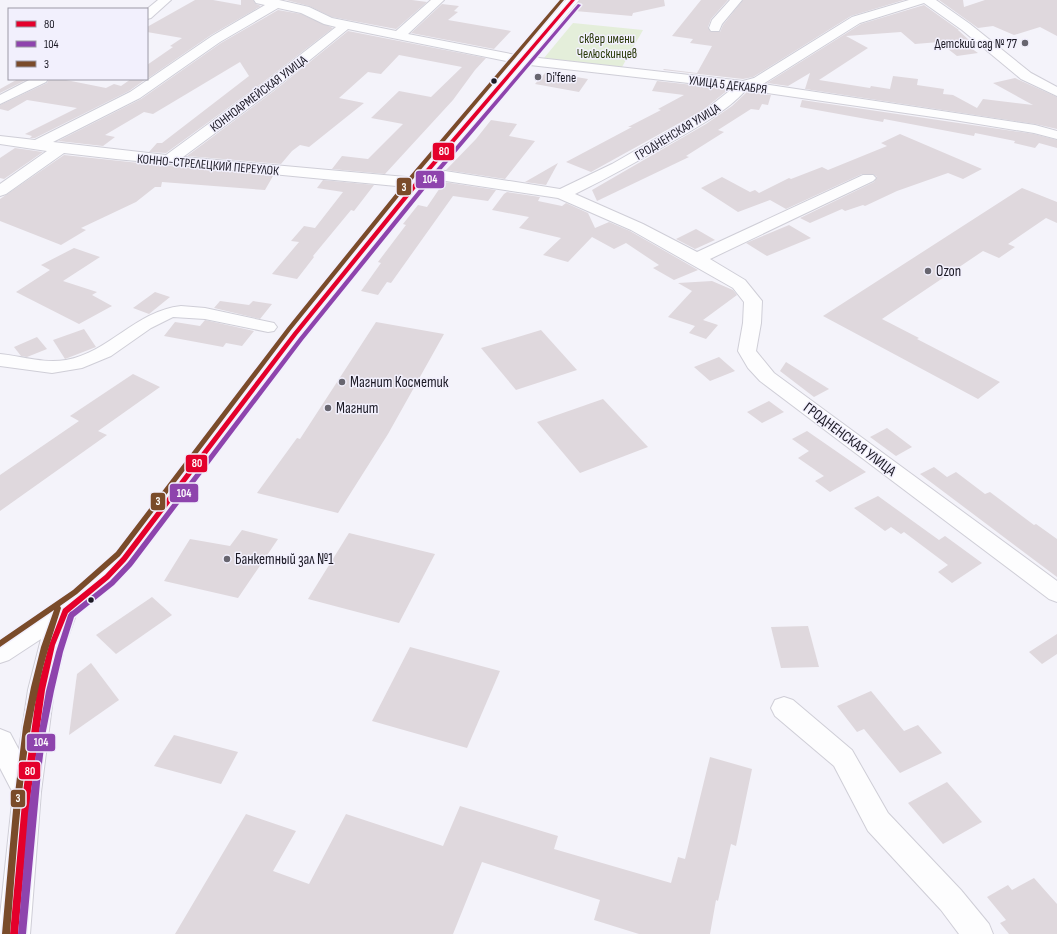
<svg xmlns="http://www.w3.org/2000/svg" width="1057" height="934" viewBox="0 0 1057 934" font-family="'Sofia Sans Condensed',sans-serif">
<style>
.green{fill:#e4eeda}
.building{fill:#dfd8dd}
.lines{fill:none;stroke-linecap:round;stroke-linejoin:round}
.street-casing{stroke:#cfced7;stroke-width:2}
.secondary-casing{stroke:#cfced7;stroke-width:2}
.street{fill:#fdfdfe;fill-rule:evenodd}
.secondary{fill:#fdfdfe;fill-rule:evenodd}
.bus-1-casing{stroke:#f2f0fd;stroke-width:3}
.bus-2-casing{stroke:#f2f0fd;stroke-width:3}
.bus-3-casing{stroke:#f2f0fd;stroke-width:3}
.bus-1{fill:#e4002b;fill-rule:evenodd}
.bus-2{fill:#8e44ad;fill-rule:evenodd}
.bus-3{fill:#7a4b2a;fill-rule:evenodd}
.poi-dot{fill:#67656f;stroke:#f2f0fd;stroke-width:1.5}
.bus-dot{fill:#1b1924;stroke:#f2f0fd;stroke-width:1.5}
.labels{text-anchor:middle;stroke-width:3;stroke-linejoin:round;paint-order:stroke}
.far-park-label{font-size:13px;fill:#293908;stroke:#f2f0fd}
.far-poi-label{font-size:13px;fill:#1b1924;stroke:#f2f0fd;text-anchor:end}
.far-street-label{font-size:13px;fill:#1b1924;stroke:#f2f0fd}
.poi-label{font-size:15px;fill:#1b1924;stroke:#f2f0fd;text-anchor:start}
.street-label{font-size:15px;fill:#1b1924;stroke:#f2f0fd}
.line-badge{stroke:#f2f0fd;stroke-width:1.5}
.badge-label{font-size:11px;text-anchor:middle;font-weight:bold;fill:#fff}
</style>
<rect width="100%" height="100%" fill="#f4f3fa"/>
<path class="green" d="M573,23L643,30L622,67L544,58Z"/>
<g class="building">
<path d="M195,0H213L241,5V0H253L256,4L261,6L211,35L147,79V65L173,47L170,46L182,38L147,32V27Z"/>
<path d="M286,0H412L427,2L396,29L332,17L309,6Z"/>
<path d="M580,0H664L665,6L633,13L632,16L575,11V7Z"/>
<path d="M701,0H728L711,19L708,27L711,32H720L723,25L743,0H904L851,16L753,77L743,79L663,70L664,69L697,73L712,46L690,43L693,39L672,36Z"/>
<path d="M939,0H963L964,7L985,0H1057V36L1040,27L1014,35L993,26L978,28Z"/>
<path d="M442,4L459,6L454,11L458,12L448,20L511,31L494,49L411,33Z"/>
<path d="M924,5L959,30H958L969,40L961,41L978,53L957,56L939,42L915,44L901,32L846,36L868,48L819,80L870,88L871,86L890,89L893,76L918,79L917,85L944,89L943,94L953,95L977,108L983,99L1033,105L993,83L1015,78L1057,97V129L1035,124L805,89L810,73L788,86L767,83L861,24Z"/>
<path d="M278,10L301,14L333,28L262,83L166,153L149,152L157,143H162L249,76L240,62L153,114L144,112L105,135L115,137L103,146L58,141L141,99L221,43Z"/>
<path d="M348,31L486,58L475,70L453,100L385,174L332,169L342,156L368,159L403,124L371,118L399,91L431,97L462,67L399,55L381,74L368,72L339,98L364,103L309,147L300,145L292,151L281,164L187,156L274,91Z"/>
<path d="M546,72L588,79L579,92L535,84Z"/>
<path d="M18,79H28L0,93V89Z"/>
<path d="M49,79H61L106,88L114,84L121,86L131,79H146L129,91L35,138H30L32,136L25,134L77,108L27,100L8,111L0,109V105L47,83Z"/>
<path d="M657,81L729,89L703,110L591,172L566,162L632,127H628L661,110L658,109L684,95L652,91Z"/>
<path d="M747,92L771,95L768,105L762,104L759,110L751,109L718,130L724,132L686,156L689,157L597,201L592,190L706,124L732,106Z"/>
<path d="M802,100L1034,134L1057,140V148L1039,143L1035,148L1014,143L1015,141L975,133L974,136L884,119L883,122L800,107Z"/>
<path d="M491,120L517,124L509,136L535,141L505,179L446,170L476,139Z"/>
<path d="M900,134L982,169L963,179L948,173L897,191L865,206L863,205L845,211L842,209L810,223L800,218L874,182L877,177L873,174H862L786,209L770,200L738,212L701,188L722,177L750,192L755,190L759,193L789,178L791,179L822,167L828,170L887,146L881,143Z"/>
<path d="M15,148L43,152L4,179L0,178V158Z"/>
<path d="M64,155L139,163L273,176L265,190L162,182L161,187H155L136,202L81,228L86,230L61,245L0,221V199Z"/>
<path d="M558,163L546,185L525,182Z"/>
<path d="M323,180L374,185L354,211L351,210L313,256L314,257L297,279L272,274L299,242L291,241L304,226L315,228L343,192L317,188Z"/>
<path d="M444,182L496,190L488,201L453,196L391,283L387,282L378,295L361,291L381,263L378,262L406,225L403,224L418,205L427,207Z"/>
<path d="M1022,188L1057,202V223L1046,218L1008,244L1015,247L999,258L983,251L882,319L919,338L917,339L1000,382L978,399L823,316Z"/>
<path d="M507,192L540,197L538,201L562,206L566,203L588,213L595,228L609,222L630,231L698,270L674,280L653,268L659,265L626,243L614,249L592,237L568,262L543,255L561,238L519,228L529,217L492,210L504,194Z"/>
<path d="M789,225L811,238L767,256L746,243Z"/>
<path d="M696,229L715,240L695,249L676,239Z"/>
<path d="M74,248L100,257L63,281L97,292L92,295L112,306L79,324L16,292L50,270L41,265Z"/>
<path d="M712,281L733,290L737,295L703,320L718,325L706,339L689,333L695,326L668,317L692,291L678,283Z"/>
<path d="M155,292L170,297L149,314L133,308Z"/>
<path d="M220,301L249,305L253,301L272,304L260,319L214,308Z"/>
<path d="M205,320L254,331L242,346L226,343L223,347L164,336L175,322L200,326Z"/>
<path d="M376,322L444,334L388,434L338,513L257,493L297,438L300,439Z"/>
<path d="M84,329L96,347L65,359L53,340Z"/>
<path d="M541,330L577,370L516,390L481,348Z"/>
<path d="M37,337L47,349L27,357L21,356L14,347Z"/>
<path d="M719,357L735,371L710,381L694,367Z"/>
<path d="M786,362L829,389L814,397L780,371Z"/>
<path d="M133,374L160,387L98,431L107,435L0,511V475L79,421L70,416Z"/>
<path d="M603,399L648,447L580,473L537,422Z"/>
<path d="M769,401L784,412L762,423L747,412Z"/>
<path d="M887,428L912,447L896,456L870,437Z"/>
<path d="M807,431L846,458L866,472L830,492L815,481L824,476L798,458L809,451L792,439Z"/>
<path d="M934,467L947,477L956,472L985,494L990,492L1034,525L1036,524L1057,539V577L920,474Z"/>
<path d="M878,496L939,540L945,536L982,563L952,583L938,572L948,565L904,532L901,534L891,527L885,531L854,508Z"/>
<path d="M242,530L278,539L238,598L164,581L190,539L230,546Z"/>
<path d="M349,533L435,554L399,623L308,599Z"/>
<path d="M152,597L172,615L116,654L96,635Z"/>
<path d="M808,626L819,667L781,668L771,627Z"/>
<path d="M1057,634V654L1042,664L1029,652Z"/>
<path d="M410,647L500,671L467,748L372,721Z"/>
<path d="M91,663L119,700L69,735L77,674Z"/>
<path d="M871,691L904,731L918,725L942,753L900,773L864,729L857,732L837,706Z"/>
<path d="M174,735L238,752L221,784L154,766Z"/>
<path d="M710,757L752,769L736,846L731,844L718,901L716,900L710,934H639L594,920L600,900L482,862L453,934H175L246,814L296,831L273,871L309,884L346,814L443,846L460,806L558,836L554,849L671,883L678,857L685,859Z"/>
<path d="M947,782L982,822L943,844L908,803Z"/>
<path d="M1034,878L1057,904V934H1009L1000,923L1006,920L987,897L1008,885L1012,890Z"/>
</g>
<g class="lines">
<g class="street-casing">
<g id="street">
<path d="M158,0H171L151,18L147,19V9Z"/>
<path d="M254,0H279L309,7L332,18L396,31L431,0H444L408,34L521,56L743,81L754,78L852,17L909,0H936L970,24L1031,73L1057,87V96L1021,79L962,30L924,3L860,23L763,84L1035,125L1057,131V139L1034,133L954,120L746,90C727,111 702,124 677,139C643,158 610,177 575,194L643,224L697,252L863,175H873L876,178L873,181L710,259L745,280L762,301L761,323L756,351L774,373L1057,581V602L1049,599L760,381L748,368L738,351L743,323L744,302L733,288L631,230L558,198L426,178L421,176L418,173L421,170L426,168L560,189L612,164L704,111L733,88L521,64L348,29L273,90L183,157L417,178L422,180L425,183L422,186L417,188L116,159L64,153L6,194L0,196V184L47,151L0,144V136L35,140L130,92L212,36L265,5L256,3ZM278,8L301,13L324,24L336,27L263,84L166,155L53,142L140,98L220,42Z"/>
<path d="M730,0H742L722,24L719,31H711L709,28L712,20Z"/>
<path d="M31,79H48L46,82L0,104V95Z"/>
<path d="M181,306L205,308L274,323L277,327L274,331L268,332L205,319L173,317L151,328L111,356L82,368L52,373L0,366V354C22,356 44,364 66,360C110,352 135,311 181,306Z"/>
<path d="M784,697L793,700L852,750L888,813L961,890L989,924L993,934H959L941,910L868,831L834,766L775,716L771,708L775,700Z"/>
</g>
</g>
<g class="secondary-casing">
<path id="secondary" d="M566,0H579L423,186L302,338L132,565L104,593L76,615L65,645L54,690L41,792L30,934H0V916L13,793L0,768V729L10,733L19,750L28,690L41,639L9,660L0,663V640L71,592L116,553L288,330L411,180Z"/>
</g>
<use href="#street" class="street"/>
<use href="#secondary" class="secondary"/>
<g class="bus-1-casing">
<path id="bus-1" d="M571,0H575L419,184L297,335L126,561L109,579L68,613L55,645L45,690L31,792L18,934H10L23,792L37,690L49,645L63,609L105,575L122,557L293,333L415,182Z"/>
</g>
<g class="bus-2-casing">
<path id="bus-2" d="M578,4L581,5L425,189L303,340L132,566L114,585L74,617L63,652L54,691L46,731L41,772L26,934H18L28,813L39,731L46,691L56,652L68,615L70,612L72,611L110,581L128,562L299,338L421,187Z"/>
</g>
<g class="bus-3-casing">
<path id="bus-3" d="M560,0H564L413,179L291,330L120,556L77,594L60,606L61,608C53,634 44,660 39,686C21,767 17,851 10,933V934H2L13,810L23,727L31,687L41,647L54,610L0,647V640L73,590L116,552L287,328L409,177Z"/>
</g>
<use href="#bus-1" class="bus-1"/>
<use href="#bus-2" class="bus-2"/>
<use href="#bus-3" class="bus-3"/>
</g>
<g class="poi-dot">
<circle cx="1025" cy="43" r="4"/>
<circle cx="538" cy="77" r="4"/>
<circle cx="928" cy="271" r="4"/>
<circle cx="342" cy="382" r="4"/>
<circle cx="328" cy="408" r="4"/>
<circle cx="227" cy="559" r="4"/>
</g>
<g class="bus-dot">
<circle cx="494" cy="81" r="3.5"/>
<circle cx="91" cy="600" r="3.5"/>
</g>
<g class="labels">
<g class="far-park-label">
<text x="607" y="43">сквер имени<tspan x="607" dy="15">Челюскинцев</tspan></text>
</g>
<g class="far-poi-label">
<text x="1017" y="48">Детский сад № 77</text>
<text x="546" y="82" text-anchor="start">Di'fene</text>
</g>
<g class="far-street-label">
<text transform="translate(728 84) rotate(7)" y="5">УЛИЦА 5 ДЕКАБРЯ</text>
<text transform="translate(258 93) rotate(-37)" y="5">КОННОАРМЕЙСКАЯ УЛИЦА</text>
<text transform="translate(677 131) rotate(-31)" y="5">ГРОДНЕНСКАЯ УЛИЦА</text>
<text transform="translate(208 164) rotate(5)" y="5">КОННО-СТРЕЛЕЦКИЙ ПЕРЕУЛОК</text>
</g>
<g class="poi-label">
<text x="936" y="276">Ozon</text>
<text x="350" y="387">Магнит Косметик</text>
<text x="336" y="413">Магнит</text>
<text x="235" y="564">Банкетный зал №1</text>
</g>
<g class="street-label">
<text transform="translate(850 439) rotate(37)" y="5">ГРОДНЕНСКАЯ УЛИЦА</text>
</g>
</g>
<g class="line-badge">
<rect x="432" y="142" width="23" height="19" rx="4" fill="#e4002b"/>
<rect x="415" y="170" width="30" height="19" rx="4" fill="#8e44ad"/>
<rect x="396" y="177" width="16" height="19" rx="4" fill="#7a4b2a"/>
<rect x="185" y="454" width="23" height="19" rx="4" fill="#e4002b"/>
<rect x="169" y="483" width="30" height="20" rx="4" fill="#8e44ad"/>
<rect x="150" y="492" width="16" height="19" rx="4" fill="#7a4b2a"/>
<rect x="26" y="733" width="30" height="19" rx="4" fill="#8e44ad"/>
<rect x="18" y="761" width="23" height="19" rx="4" fill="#e4002b"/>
<rect x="10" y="789" width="16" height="19" rx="4" fill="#7a4b2a"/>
</g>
<g class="badge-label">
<text x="444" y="155">80</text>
<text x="430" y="183">104</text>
<text x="404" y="191">3</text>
<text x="197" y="467">80</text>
<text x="184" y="497">104</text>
<text x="158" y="505">3</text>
<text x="41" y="746">104</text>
<text x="30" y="775">80</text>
<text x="18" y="802">3</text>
</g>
<rect x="8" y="8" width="140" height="72" fill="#f2f0fd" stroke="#9c9aa6"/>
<rect x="16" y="21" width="20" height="6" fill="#e4002b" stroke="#9c9aa6"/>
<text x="44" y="28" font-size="12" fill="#1b1924">80</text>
<rect x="16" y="41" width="20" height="6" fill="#8e44ad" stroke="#9c9aa6"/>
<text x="44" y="48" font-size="12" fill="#1b1924">104</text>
<rect x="16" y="61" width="20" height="6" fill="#7a4b2a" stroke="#9c9aa6"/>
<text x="44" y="68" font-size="12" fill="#1b1924">3</text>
</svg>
